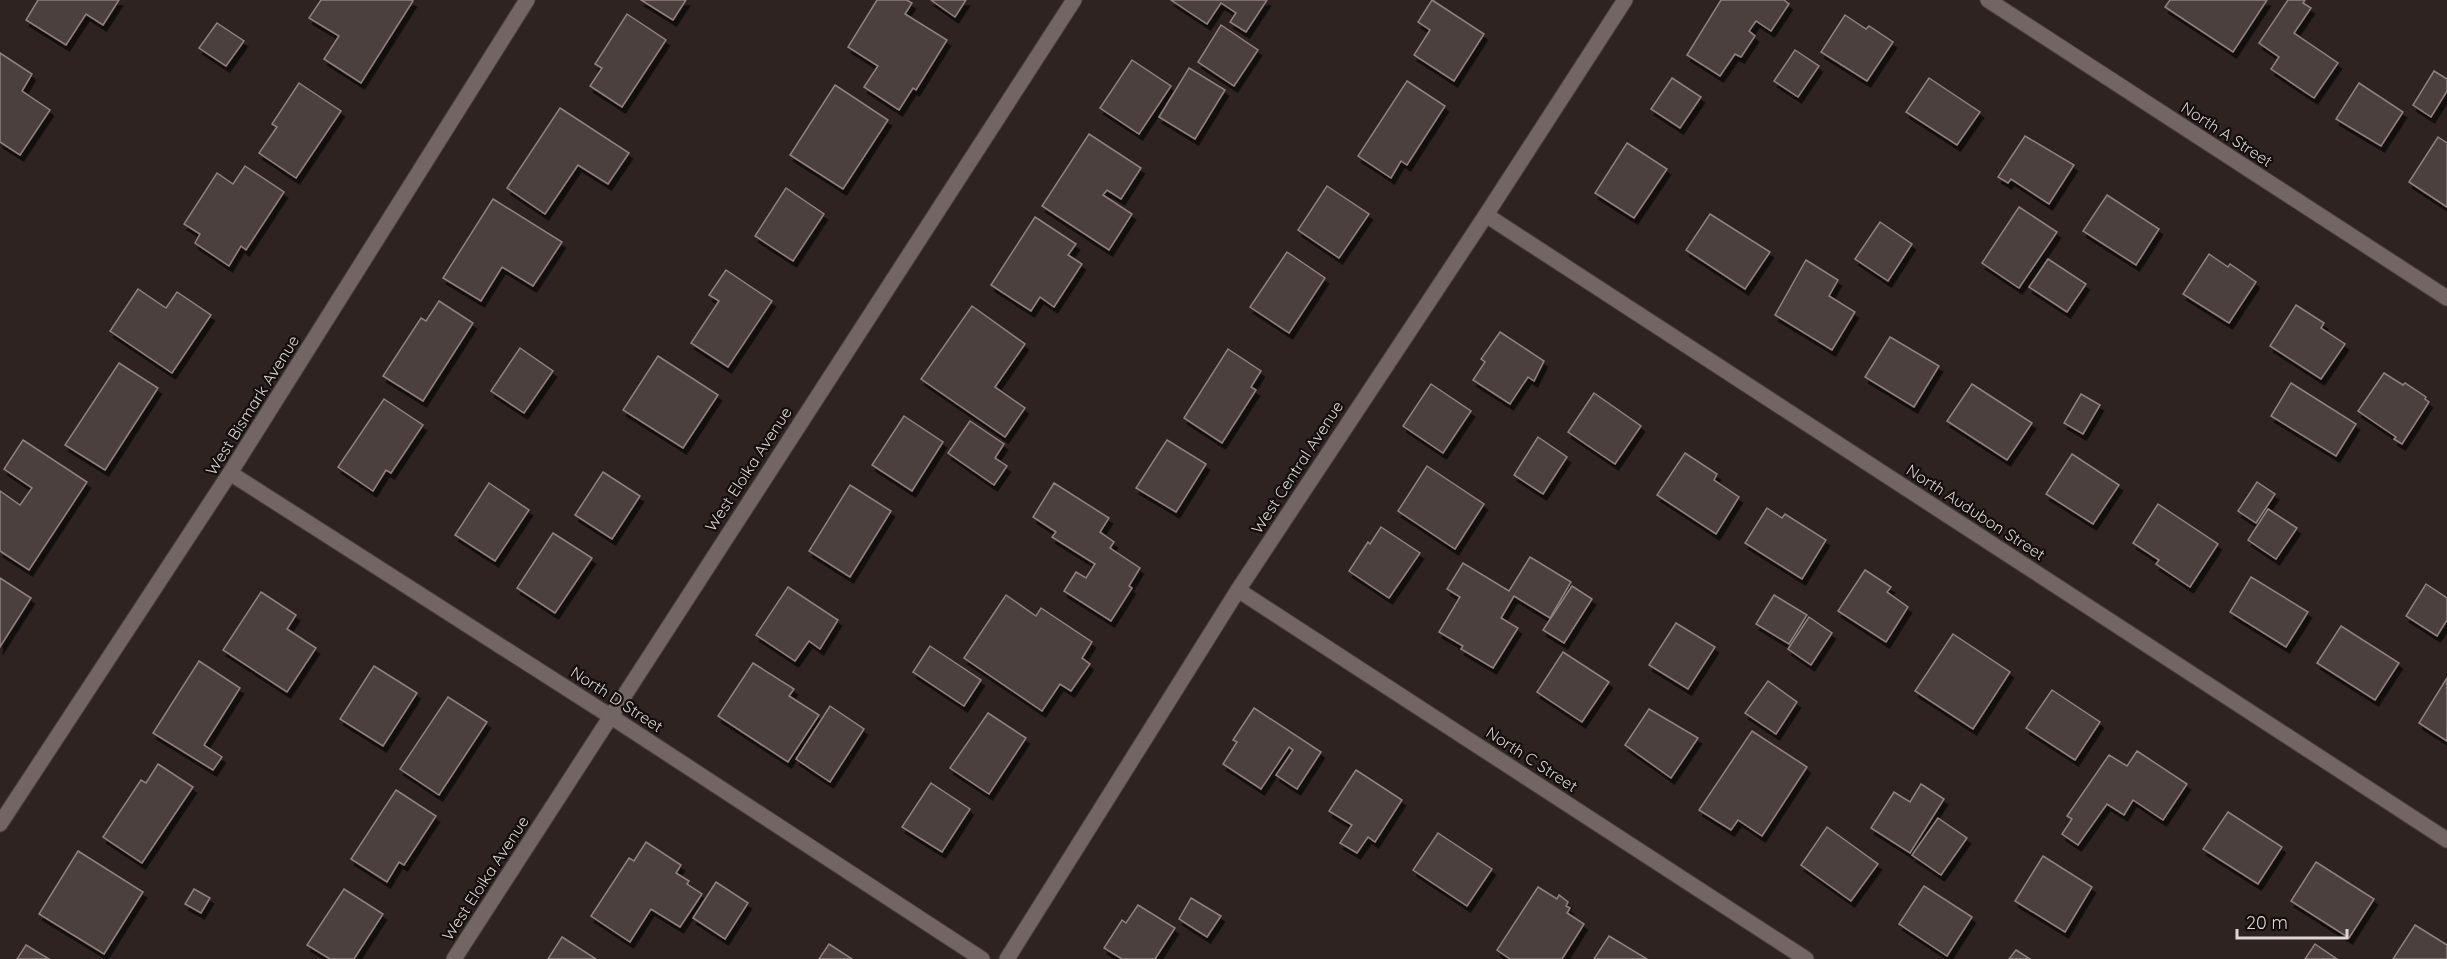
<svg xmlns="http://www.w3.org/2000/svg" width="2447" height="959" viewBox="0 0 2447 959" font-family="Quicksand,sans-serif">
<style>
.building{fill:#4c3f3d;stroke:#908180;stroke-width:1.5;filter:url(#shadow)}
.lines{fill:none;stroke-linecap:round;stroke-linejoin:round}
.minor-casing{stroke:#4a4140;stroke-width:17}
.minor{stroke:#736564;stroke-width:15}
.labels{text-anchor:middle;stroke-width:4.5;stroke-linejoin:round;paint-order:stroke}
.street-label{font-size:16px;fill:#ded6d5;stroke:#130e0d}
</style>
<defs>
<filter id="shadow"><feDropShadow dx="3.5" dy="6" stdDeviation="0" flood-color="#0009"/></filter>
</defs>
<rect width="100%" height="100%" fill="#2e2321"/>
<g class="building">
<path d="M38,0H119L103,25L86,14L66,45L26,20Z"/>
<path d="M321,0H410L413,1L361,83L324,59L339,36L309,18Z"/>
<path d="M641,0H686L673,20Z"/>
<path d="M877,0H907L912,3L905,14L947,40L916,90L913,88L899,110L864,87L878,66L848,47Z"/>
<path d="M931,0H966L955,17Z"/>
<path d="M1171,0H1267L1246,32L1230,22L1236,13L1221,3L1207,24Z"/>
<path d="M1432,0L1484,34L1454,81L1414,55L1430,30L1418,22Z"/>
<path d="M1721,0H1784L1789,4L1771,31L1756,21L1749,31L1755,36L1741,57L1735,54L1720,76L1687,55Z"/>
<path d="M2170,0H2267L2233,52L2165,7Z"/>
<path d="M2288,0H2305L2303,3L2311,8L2294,33L2338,63L2314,98L2271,69L2279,57L2259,43Z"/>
<path d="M627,14L666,40L622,107L590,86L602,68L595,64Z"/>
<path d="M1845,15L1866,29L1869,26L1893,42L1867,81L1821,52Z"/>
<path d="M217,23L244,41L226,66L199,48Z"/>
<path d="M1221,25L1258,50L1234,86L1198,62Z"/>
<path d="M1795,50L1819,66L1798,97L1774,81Z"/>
<path d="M0,53L32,74L22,91L50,110L20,155L0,142Z"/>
<path d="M1132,60L1171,86L1139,134L1100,108Z"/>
<path d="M1189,68L1225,90L1195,139L1159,117Z"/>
<path d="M2434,71L2447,79V91L2431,117L2413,105Z"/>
<path d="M1672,78L1701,97L1680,128L1651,109Z"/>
<path d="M1929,78L1980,112L1957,145L1906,112Z"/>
<path d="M1407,81L1445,106L1407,165L1401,161L1391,178L1358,156Z"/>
<path d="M299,83L341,111L296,178L259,153L277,127L272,124Z"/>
<path d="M2359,83L2403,112L2381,146L2336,119Z"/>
<path d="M835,85L888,120L843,189L790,155Z"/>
<path d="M560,108L629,153L608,184L578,165L545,214L507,188Z"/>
<path d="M1089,134L1141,168L1121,199L1107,190L1103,195L1132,214L1109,250L1042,206Z"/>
<path d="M2025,136L2074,165L2049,204L2011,179L2008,183L1998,177Z"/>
<path d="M2438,137L2447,143V207L2409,182Z"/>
<path d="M1627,143L1667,169L1634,218L1595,193Z"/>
<path d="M245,166L284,192L246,250L241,246L229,266L195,243L200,234L184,224L217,173L233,184Z"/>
<path d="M1327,186L1369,214L1339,258L1298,230Z"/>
<path d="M786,188L824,214L793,261L755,236Z"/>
<path d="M2107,195L2159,229L2136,265L2083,231Z"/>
<path d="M493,199L562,242L533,286L502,267L481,301L443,278Z"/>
<path d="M2019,207L2057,232L2019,288L1982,263Z"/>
<path d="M1710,214L1770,252L1745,289L1686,250Z"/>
<path d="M1035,217L1076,244L1068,255L1082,264L1054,307L1040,297L1031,311L991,285Z"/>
<path d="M1880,222L1912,244L1888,281L1855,259Z"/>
<path d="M1287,252L1325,278L1289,333L1250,307Z"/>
<path d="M2209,254L2228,267L2230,264L2256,282L2229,323L2183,294Z"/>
<path d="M2048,259L2086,284L2067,312L2029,287Z"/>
<path d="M1806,260L1838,280L1829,296L1855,312L1832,350L1775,315Z"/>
<path d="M726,270L772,301L728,367L691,343L719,301L709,295Z"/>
<path d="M138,289L166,308L177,292L211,315L172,373L110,331Z"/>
<path d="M439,301L473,323L423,401L383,376L421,318L426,321Z"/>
<path d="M2296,305L2324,323L2321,328L2345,344L2321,379L2270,346Z"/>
<path d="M972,306L1025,344L995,387L1025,408L1005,437L921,379Z"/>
<path d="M1500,332L1544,361L1534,381L1528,377L1510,404L1473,380L1485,362L1481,359Z"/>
<path d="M1890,337L1939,366L1914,407L1865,377Z"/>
<path d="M520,348L553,371L524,413L491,391Z"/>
<path d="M1228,349L1261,371L1251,387L1256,390L1222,443L1184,418Z"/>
<path d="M658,356L718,395L683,448L623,410Z"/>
<path d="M119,363L158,388L105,470L65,445Z"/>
<path d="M2384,373L2403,385L2405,383L2426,397L2425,399L2429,402L2402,444L2394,439L2396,437L2358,411Z"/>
<path d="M2291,383L2356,424L2336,456L2271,416Z"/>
<path d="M1431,384L1471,411L1443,453L1403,426Z"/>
<path d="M1972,384L2032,423L2007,460L1947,421Z"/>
<path d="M1594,393L1641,426L1615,464L1568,432Z"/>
<path d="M2081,394L2100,405L2083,434L2064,423Z"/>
<path d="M384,399L423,425L391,473L386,470L373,491L338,467Z"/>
<path d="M904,416L943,442L912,491L872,465Z"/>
<path d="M970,421L1004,444L995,458L1007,466L994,485L948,453Z"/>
<path d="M1538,437L1567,457L1543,494L1514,475Z"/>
<path d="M23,440L87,482L29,570L0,551V491L20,505L32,488L4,469Z"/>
<path d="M1167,440L1206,464L1176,512L1136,488Z"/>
<path d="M1685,453L1717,474L1714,480L1739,497L1716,534L1657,495Z"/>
<path d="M2072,454L2119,485L2093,524L2046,494Z"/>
<path d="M1427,466L1484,504L1455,549L1398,511Z"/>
<path d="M603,472L640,496L612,539L575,515Z"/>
<path d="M2257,482L2275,494L2256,523L2238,511Z"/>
<path d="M489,483L529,510L495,561L455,535Z"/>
<path d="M1054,483L1109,518L1100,532L1114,542L1110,548L1140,568L1129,586L1132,588L1111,621L1064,591L1076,572L1086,578L1095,564L1052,537L1056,532L1033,517Z"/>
<path d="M850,485L891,511L850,577L809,551Z"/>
<path d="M2158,504L2218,544L2190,587L2156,564L2159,560L2133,543Z"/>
<path d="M1767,508L1782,518L1785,514L1826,540L1802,579L1745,543Z"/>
<path d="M2268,509L2297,528L2276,559L2248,540Z"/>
<path d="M1381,527L1420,553L1389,598L1349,571L1368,542L1370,544Z"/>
<path d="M553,533L592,558L555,613L517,588Z"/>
<path d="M1530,557L1571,582L1550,618L1514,596L1501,618L1518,628L1493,668L1461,649L1463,646L1439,632L1460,597L1447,589L1463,563L1509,591Z"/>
<path d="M1865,570L1891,587L1887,592L1908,607L1886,642L1838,611Z"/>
<path d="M2251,577L2308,612L2286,647L2230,612Z"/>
<path d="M0,578L31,598L0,647Z"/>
<path d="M2426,584L2447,598V620L2437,636L2406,616Z"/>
<path d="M1572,586L1592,599L1564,643L1543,630Z"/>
<path d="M788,587L838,620L820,649L809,641L795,661L756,635Z"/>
<path d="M261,592L296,615L287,629L316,648L287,692L223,650Z"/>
<path d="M1006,595L1036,616L1041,608L1092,642L1082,658L1090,664L1071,691L1060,684L1042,711L964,658Z"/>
<path d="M1774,595L1807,615L1789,644L1756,624Z"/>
<path d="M1809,617L1832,633L1811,665L1788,649Z"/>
<path d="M1676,623L1715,647L1688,689L1649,665Z"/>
<path d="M2341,626L2399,663L2375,700L2317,663Z"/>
<path d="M1953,634L2010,672L1973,729L1915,691Z"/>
<path d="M930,646L981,680L964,706L913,672Z"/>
<path d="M1563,652L1609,682L1582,722L1537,692Z"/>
<path d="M199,661L240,688L204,745L222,757L213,770L153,733Z"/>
<path d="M753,663L794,689L789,696L819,715L788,762L718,716Z"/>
<path d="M374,666L417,693L383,746L340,719Z"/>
<path d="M2447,678V741L2419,723Z"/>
<path d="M1768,681L1797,702L1776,734L1745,713Z"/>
<path d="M2052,690L2100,722L2075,760L2026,728Z"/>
<path d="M448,697L487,722L439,795L400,769Z"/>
<path d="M830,706L864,729L830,782L796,759Z"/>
<path d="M1254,708L1321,752L1297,789L1276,775L1293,750L1289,747L1261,789L1223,764L1237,742L1233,740Z"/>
<path d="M1649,709L1698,738L1671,778L1625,745Z"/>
<path d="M988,713L1026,738L989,794L950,768Z"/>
<path d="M1752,731L1807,767L1762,836L1738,820L1731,830L1699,810Z"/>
<path d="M2137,751L2187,784L2163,820L2133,800L2124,815L2107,804L2078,845L2062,834L2072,819L2067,816L2109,755L2127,766Z"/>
<path d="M158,764L193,787L142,863L103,837L141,780L146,783Z"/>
<path d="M1356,770L1402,800L1375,842L1368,837L1357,853L1340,843L1352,825L1329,811Z"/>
<path d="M931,783L970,809L942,852L902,827Z"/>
<path d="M1921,784L1944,799L1910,853L1871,828L1894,792L1910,802Z"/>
<path d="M396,790L436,816L404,865L399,862L387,882L351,859Z"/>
<path d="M2228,812L2282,847L2258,884L2203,849Z"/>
<path d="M1938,818L1967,838L1941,875L1912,855Z"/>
<path d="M1827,827L1878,864L1851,901L1801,865Z"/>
<path d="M1438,833L1492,869L1467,906L1413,870Z"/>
<path d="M646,842L681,865L676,873L689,881L687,884L702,894L680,927L651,909L630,942L591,916L629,858L634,861Z"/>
<path d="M78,851L143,892L104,954L39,914Z"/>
<path d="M2043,856L2092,887L2065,932L2015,901Z"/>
<path d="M2316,862L2374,899L2349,938L2291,901Z"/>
<path d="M716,882L748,903L725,939L693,918Z"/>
<path d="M1924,886L1972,917L1947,956L1899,924Z"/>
<path d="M1538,887L1557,899L1559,895L1568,902L1566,906L1570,908L1567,913L1584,924L1562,959H1510L1497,950Z"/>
<path d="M194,889L210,898L201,913L185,904Z"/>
<path d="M344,889L383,914L354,959H330L307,945Z"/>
<path d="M1191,898L1221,916L1207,937L1179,919Z"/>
<path d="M1138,905L1175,928L1155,959H1122L1104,948L1122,920L1126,923Z"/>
<path d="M2415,925L2447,945V959H2393Z"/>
<path d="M1609,936L1647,959H1594Z"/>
<path d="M562,937L596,959H548Z"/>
<path d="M829,944L852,959H819Z"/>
<path d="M2315,944L2337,959H2305Z"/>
<path d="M26,945L49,959H17Z"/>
<path d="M2016,950L2030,959H2009Z"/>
</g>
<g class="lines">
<g class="minor-casing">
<g id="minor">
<path d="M1988,0L2447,298"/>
<path d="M1486,215L2447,840"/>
<path d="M230,473L610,716L982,959"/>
<path d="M1238,590L1806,959"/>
<path d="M0,824L230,473L527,0"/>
<path d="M454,959L1074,0"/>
<path d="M1007,959L1238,590L1486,215L1625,0"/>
</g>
</g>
<use href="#minor" class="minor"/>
</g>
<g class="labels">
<g class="street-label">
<text transform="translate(2227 134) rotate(33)" y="6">North A Street</text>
<text transform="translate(252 405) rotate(-58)" y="6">West Bismark Avenue</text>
<text transform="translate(1297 467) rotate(-57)" y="6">West Central Avenue</text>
<text transform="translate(748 469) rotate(-57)" y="6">West Eloika Avenue</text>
<text transform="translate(1976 512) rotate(33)" y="6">North Audubon Street</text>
<text transform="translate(617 699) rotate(33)" y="6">North D Street</text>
<text transform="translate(1532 759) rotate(33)" y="6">North C Street</text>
<text transform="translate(485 878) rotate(-57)" y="6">West Eloika Avenue</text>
</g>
</g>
<path d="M2237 929v9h110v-9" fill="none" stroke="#ded6d5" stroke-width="3"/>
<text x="2246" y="929" font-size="18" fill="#ded6d5" stroke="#130e0d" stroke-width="4.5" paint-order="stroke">20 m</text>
</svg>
